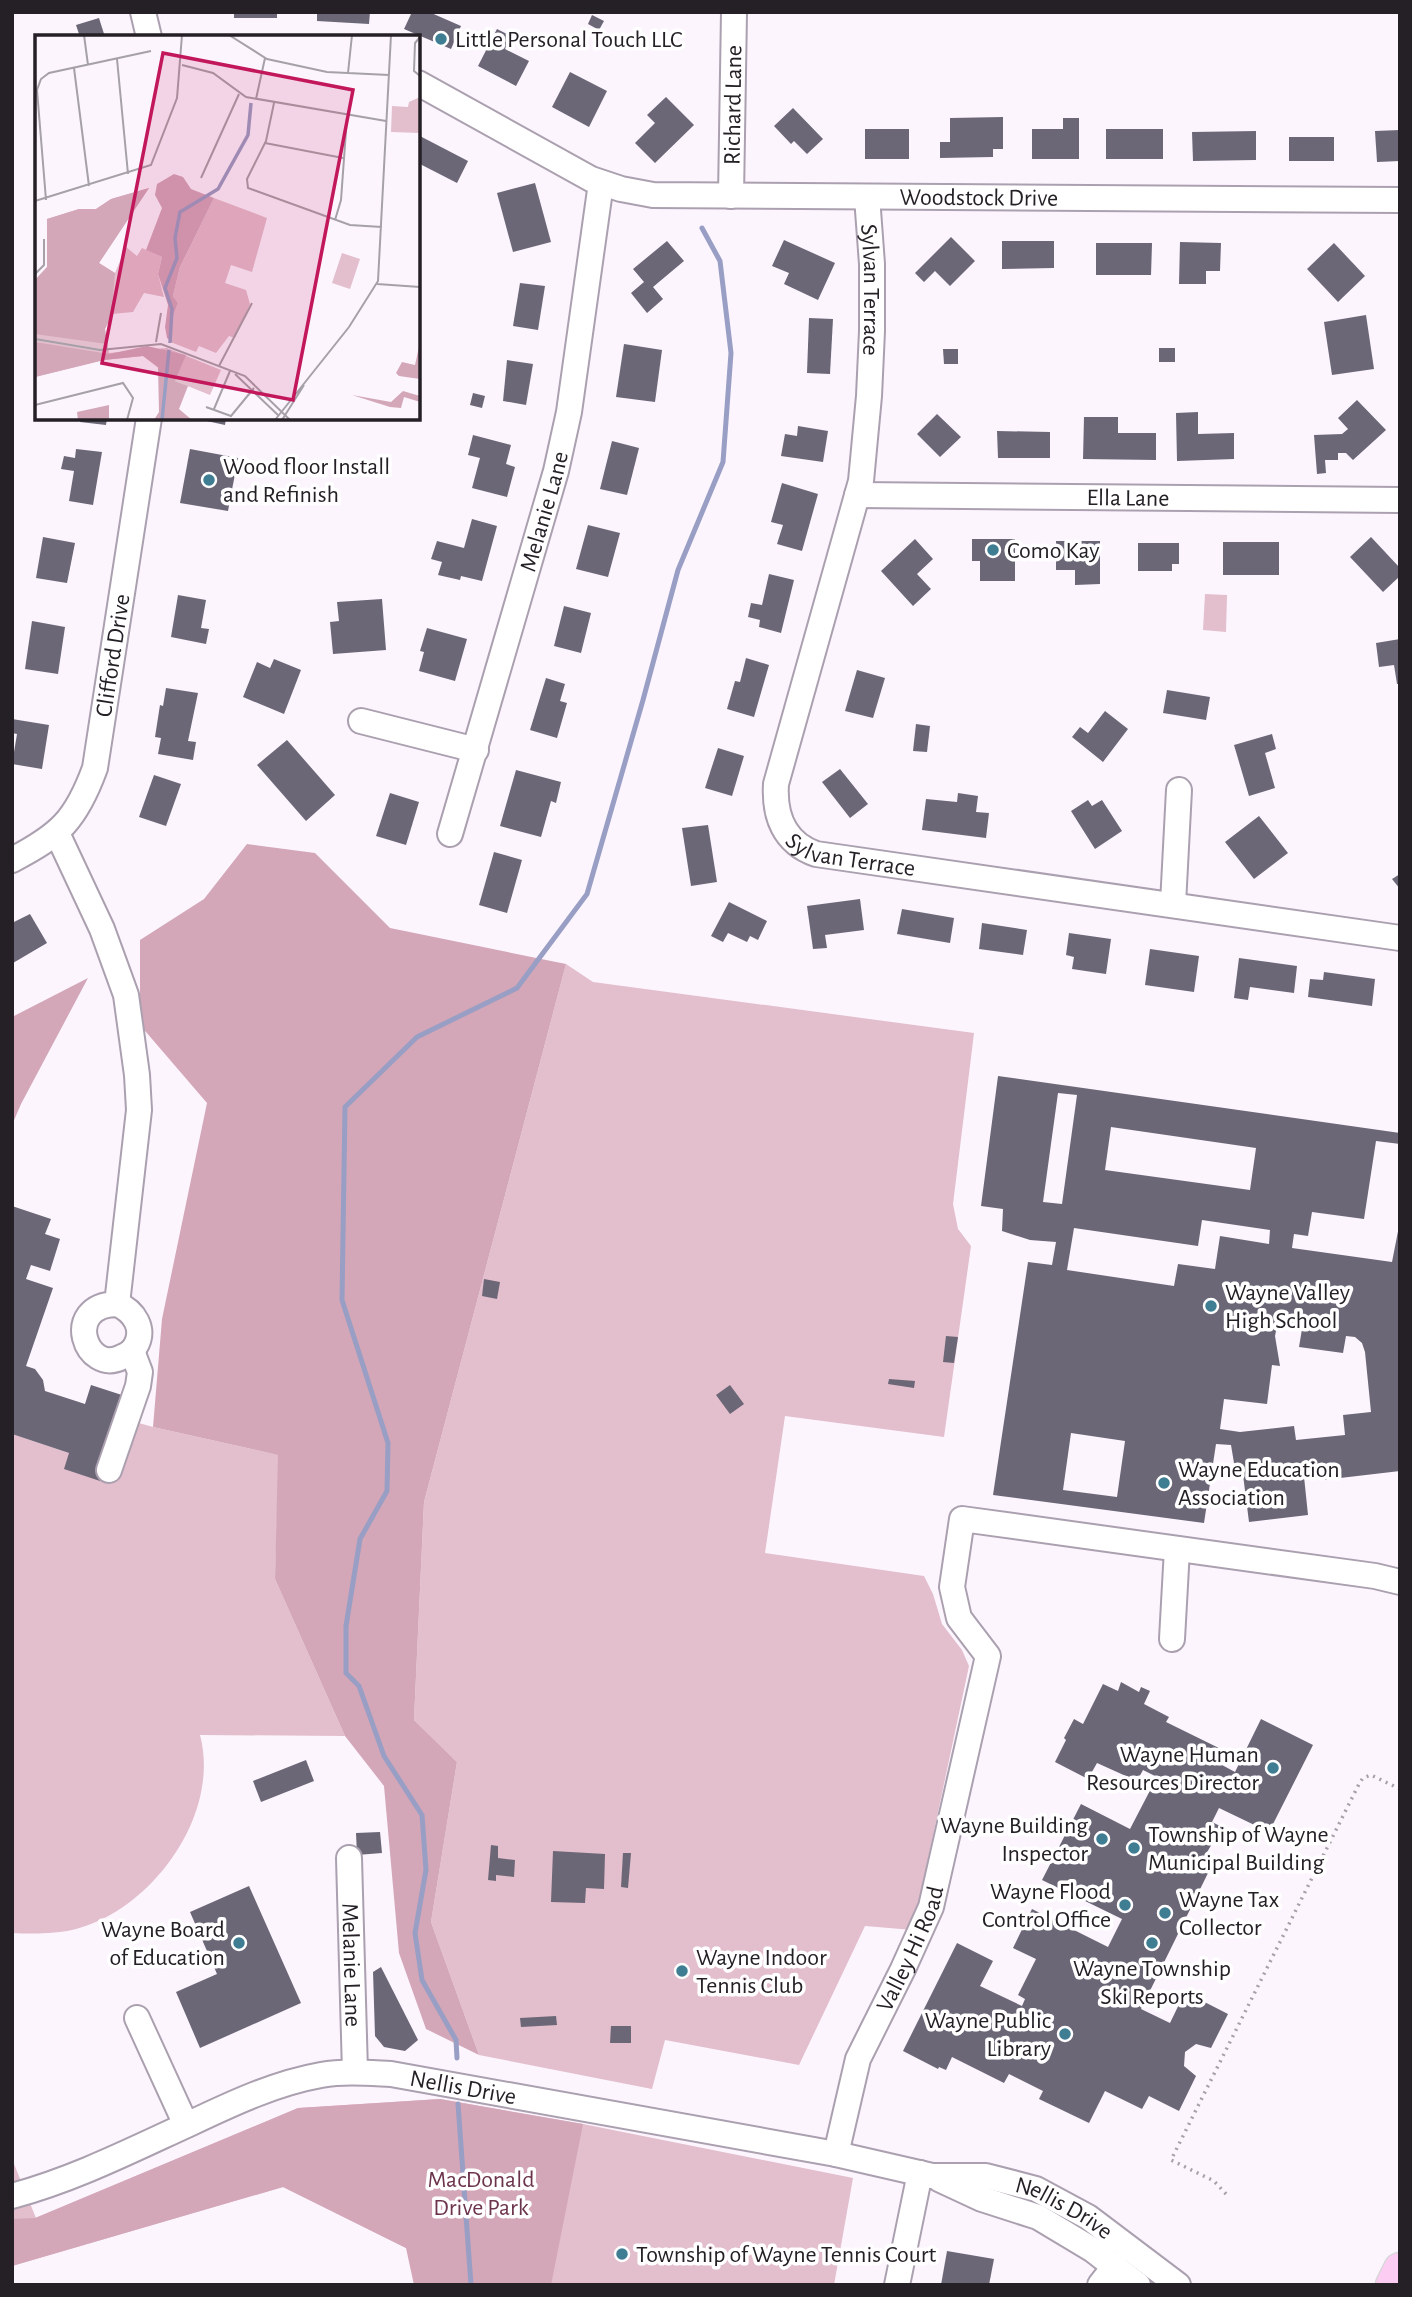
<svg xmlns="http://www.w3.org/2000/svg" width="1412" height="2297" viewBox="0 0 1412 2297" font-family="'Alegreya Sans',sans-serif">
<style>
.green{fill:#e3becc}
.forest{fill:#d3a7b8}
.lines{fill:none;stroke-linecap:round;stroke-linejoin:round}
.stream{stroke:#999ec4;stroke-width:5}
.building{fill:#6b6777;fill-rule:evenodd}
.minor-casing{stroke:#aba0af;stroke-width:28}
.major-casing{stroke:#d8d7d8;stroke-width:35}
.path{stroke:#a6a0a8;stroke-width:3.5;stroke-dasharray:2 5;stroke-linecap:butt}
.minor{stroke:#fff;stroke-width:24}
.major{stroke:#fdccf2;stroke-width:32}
.poi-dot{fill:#3f7d93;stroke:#fff;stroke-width:2.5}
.labels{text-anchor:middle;stroke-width:7;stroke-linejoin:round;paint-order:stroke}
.poi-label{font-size:24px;fill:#242026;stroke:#fff;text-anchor:start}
.street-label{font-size:24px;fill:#242026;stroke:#fff}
.park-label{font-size:24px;fill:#6c344c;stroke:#fff}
.inset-river{fill:none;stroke:#999ec4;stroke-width:3.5}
.inset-road{fill:none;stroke:#a6a0a8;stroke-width:2}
.view{fill:#c2185b;fill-opacity:0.15;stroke:#c2185b;stroke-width:3.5}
.inset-edge{fill:none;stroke:#242026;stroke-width:3.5}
</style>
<rect width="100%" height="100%" fill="#fcf5fe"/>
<g class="green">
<path d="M1205,594L1227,595L1226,632L1203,630Z"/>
<path d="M566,964L593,982L974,1033L953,1204L958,1229L971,1246L944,1437L785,1416L765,1553L924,1576L933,1594L942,1624L962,1650L969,1666L913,1930L865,1926L799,2065L665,2040L652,2089L479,2055L431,1922L457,1762L414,1720L424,1502Z"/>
<path d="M121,1418L153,1427L279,1455L275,1579L345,1736L200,1735C221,1814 153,1909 76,1929C56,1934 33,1934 12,1933V1434L69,1453Z"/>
<path d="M440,2099L583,2124L853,2178L834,2285H472L406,2248L283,2187L12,2266V2159L36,2218L298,2108Z"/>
</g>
<g class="forest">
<path d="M247,844L315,853L390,928L566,964L424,1502L414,1720L457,1762L431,1922L479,2055L426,2029L399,1953L384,1786L345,1736L275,1579L278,1455L153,1427L162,1319L207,1103L140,1025V940L204,899Z"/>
<path d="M88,978L21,1104L12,1125V1017Z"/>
<path d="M440,2099L583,2124L551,2285H414L406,2248L283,2187L12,2266V2219L35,2218L298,2108Z"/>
</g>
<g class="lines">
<g class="stream">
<path d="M457,2058L456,2040L422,1980L415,1933L426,1870L422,1815L384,1756L359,1686L346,1673V1626L360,1539L387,1491L388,1443L342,1300L345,1107L417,1037L517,988L587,894L643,700L678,570L723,462L731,353L720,261L702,228"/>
<path d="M458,2104L471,2285"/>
</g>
</g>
<g class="building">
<rect x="234" y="12" width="43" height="6"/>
<path d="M317,12H370L369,24L317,21Z"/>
<path d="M412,12H429L461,26L451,49L404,29Z"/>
<path d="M592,15L604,21L599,30L588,24Z"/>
<path d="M99,18L105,37H80L76,25Z"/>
<path d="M497,29L511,36L505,49L529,61L516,86L478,66Z"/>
<path d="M570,72L607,91L589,127L552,107Z"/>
<path d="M666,97L694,125L655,163L635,143L655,123L647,115Z"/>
<path d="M793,108L823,139L807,154L794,141L791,144L774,126Z"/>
<path d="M1003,117V149H993V157L940,158V142H950V118Z"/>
<path d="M1063,118H1079V159H1032V129H1063Z"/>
<rect x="865" y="129" width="44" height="30"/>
<rect x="1106" y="129" width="57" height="30"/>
<path d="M1400,130V161L1377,162L1375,131Z"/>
<path d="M1256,131V160L1193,161L1192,132Z"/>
<path d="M418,135L468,161L457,183L418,163Z"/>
<rect x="1289" y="137" width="45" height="24"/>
<path d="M535,183L551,242L513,252L497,193Z"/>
<path d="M951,237L975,261L950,286L935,271L924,282L915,273Z"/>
<path d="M784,240L835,263L818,300L784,284L789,273L772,266Z"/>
<path d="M667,241L684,261L653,287L663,299L647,313L631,293L644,282L633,269Z"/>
<path d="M1002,241H1054V268L1002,269Z"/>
<path d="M1180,242L1221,243L1220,271H1206V284H1179Z"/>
<path d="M1096,243H1152L1151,275H1096Z"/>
<path d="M1334,243L1365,276L1338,302L1307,269Z"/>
<path d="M520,283L545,286L538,330L513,326Z"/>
<path d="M1366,315L1374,369L1332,375L1324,322Z"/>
<path d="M809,318L833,319L830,374L807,373Z"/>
<path d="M624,344L662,350L655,402L616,397Z"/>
<rect x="1159" y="348" width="16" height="14"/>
<path d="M943,349H958V364H944Z"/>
<path d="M507,360L533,364L526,405L503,401Z"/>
<path d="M473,393L485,396L482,408L470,405Z"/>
<path d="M1357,400L1386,430L1353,460L1346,453H1338V460H1325L1326,473L1317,474L1314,435L1342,434L1348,429L1338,418Z"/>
<path d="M1198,412V434L1234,433V459L1177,461L1176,413Z"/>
<path d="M937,414L961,437L940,457L917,434Z"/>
<path d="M1084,417H1118V433H1156V460L1083,459Z"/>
<path d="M81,418H107L106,425L80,422Z"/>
<path d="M193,418H226L225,425Z"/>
<path d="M798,426L828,431L823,462L781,456L785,434L797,436Z"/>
<path d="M997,431L1050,432V458H998Z"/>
<path d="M473,435L511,445L506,464L515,467L507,497L472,488L480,458L468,455Z"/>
<path d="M612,441L639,448L627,495L600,489Z"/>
<path d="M76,449L102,452L93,505L69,501L74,471L61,469L64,456L75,458Z"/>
<path d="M190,449L238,458L228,511L180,503Z"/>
<path d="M782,483L818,494L802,551L777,544L783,525L771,522Z"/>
<path d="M472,519L497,526L482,581L461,576L460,580L438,575L442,562L431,559L437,541L464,548Z"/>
<path d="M588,525L620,533L608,577L576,569Z"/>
<path d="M43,537L75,543L67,583L36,578Z"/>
<path d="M1371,537L1400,568V576L1383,592L1350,557Z"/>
<path d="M915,539L933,559L917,574L931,589L913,606L881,571Z"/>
<path d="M972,539H1015V581H980V561H972Z"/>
<path d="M1056,541H1100V584L1075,585V570H1056Z"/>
<rect x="1223" y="542" width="56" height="33"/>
<path d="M1138,543H1179V564H1172V571H1138Z"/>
<path d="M769,574L794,580L781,633L759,627L760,620L748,617L751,603L762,605Z"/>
<path d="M178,595L206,600L201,628L209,629L206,644L171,637Z"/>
<path d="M382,599L386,650L333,654L330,622L339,621L337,602Z"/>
<path d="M564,606L591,613L581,653L554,646Z"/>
<path d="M32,621L65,627L58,674L25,669Z"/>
<path d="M427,628L467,639L455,681L419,671L424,652L420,651Z"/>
<path d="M1400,639V684H1397L1394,665L1379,667L1376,643Z"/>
<path d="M746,658L769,665L754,717L727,709L735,681L740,682Z"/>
<path d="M274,659L301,670L284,714L243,697L257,662L270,668Z"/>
<path d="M857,670L885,678L873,718L845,711Z"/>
<path d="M546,678L565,684L560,701L567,703L557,738L530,730Z"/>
<path d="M166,688L198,693L188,741L196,742L193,760L158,754L161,738L155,737L160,705L163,706Z"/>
<path d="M1167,690L1210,697L1206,720L1163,713Z"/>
<path d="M1105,711L1128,729L1103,762L1072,737L1080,727L1088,733Z"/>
<path d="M12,719L49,725L42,769L12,764L17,734L12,733Z"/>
<path d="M916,724L930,726L927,752L913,751Z"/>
<path d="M1272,734L1276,749L1265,753L1275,788L1249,796L1234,745Z"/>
<path d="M287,740L335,795L306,821L257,765Z"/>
<path d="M718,748L744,756L732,796L705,788Z"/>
<path d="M840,769L868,804L850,818L822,782Z"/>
<path d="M516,770L561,782L556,803L551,801L541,837L500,826Z"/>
<path d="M154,775L181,784L166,826L139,817Z"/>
<path d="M390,793L419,802L406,845L376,836Z"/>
<path d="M958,793L978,796L976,812L989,813L986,838L922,830L926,799L957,802Z"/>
<path d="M1088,800L1092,806L1102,800L1122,831L1095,849L1071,811Z"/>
<path d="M1259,816L1288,853L1254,879L1225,842Z"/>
<path d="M708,825L717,882L691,886L682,828Z"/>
<path d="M494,852L522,860L507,913L479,905Z"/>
<path d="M1400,874V889L1392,879Z"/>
<path d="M860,899L864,930L825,935L827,948L813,949L807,906Z"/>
<path d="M729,902L767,921L758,940L750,936L747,942L728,933L723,942L711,936Z"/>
<path d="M902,909L954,918L950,943L897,934Z"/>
<path d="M30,914L47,943L13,963L12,923Z"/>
<path d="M982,923L1027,930L1023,955L979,949Z"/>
<path d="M1069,933L1111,939L1106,974L1072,969L1074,957L1066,955Z"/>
<path d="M1150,949L1199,956L1194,992L1145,985Z"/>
<path d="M1239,958L1297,966L1294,993L1250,987L1248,1000L1234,998Z"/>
<path d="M1324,972L1375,979L1372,1006L1308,997L1310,979L1323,980Z"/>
<path d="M998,1076L1400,1133V1144L1376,1141L1364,1219L1312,1212L1308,1236L1294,1234L1292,1248L1392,1262L1400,1221V1471L1323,1480L1320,1465L1303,1467L1308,1515L1249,1522L1242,1467L1235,1469L1231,1445L1216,1444L1204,1523L993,1495L1028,1262L1052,1265L1056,1242L1030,1240L1002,1231L1003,1209L981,1206ZM1058,1093L1077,1095L1062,1204L1043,1202ZM1111,1127L1256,1148L1250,1190L1105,1170ZM1202,1220L1270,1230L1269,1244L1220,1236L1215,1269L1178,1264L1174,1286L1067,1270L1074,1228L1198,1246ZM1277,1326L1302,1329L1299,1347L1343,1353L1346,1336L1355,1337L1362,1343L1365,1352L1371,1412L1343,1415L1345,1435L1296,1440L1294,1426L1240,1432L1220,1429L1224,1399L1267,1404L1272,1365L1280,1366L1275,1336ZM1071,1433L1125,1441L1117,1497L1063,1490Z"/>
<path d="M12,1206L51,1219L45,1234L60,1239L50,1271L31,1265L26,1279L53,1288L26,1366L35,1369L43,1380L45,1391L85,1404L91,1385L128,1397L100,1481L64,1469L69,1453L12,1434Z"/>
<path d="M484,1279L500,1282L497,1299L482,1296Z"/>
<path d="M946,1336L958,1337L954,1363L943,1362Z"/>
<path d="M889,1379L915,1381L914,1388L888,1384Z"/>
<path d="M730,1385L744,1404L730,1414L716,1395Z"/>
<path d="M1121,1682L1139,1692L1141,1687L1150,1691L1144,1704L1169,1717L1166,1722L1229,1753L1222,1765L1235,1772L1261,1719L1313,1745L1269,1832L1219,1808L1212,1822L1222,1827L1200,1864L1210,1869L1141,2009L1170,2023L1185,1992L1228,2014L1211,2048L1196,2044L1185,2052L1184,2066L1196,2076L1179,2111L1149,2096L1142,2109L1105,2091L1089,2123L1039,2099L1043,2091L1009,2074L1004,2083L952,2057L946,2070L939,2067L938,2069L903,2051L957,1943L993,1961L980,1986L1022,2006L1025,1999L1018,1995L1036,1959L1013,1948L1032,1909L1108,1947L1122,1919L1042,1880L1081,1804L1130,1829L1157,1777L1143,1770L1137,1781L1097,1763L1088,1779L1055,1762L1066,1740L1064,1738L1074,1719L1083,1724L1103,1684L1118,1691Z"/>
<path d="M306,1760L314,1781L261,1802L253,1781Z"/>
<path d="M380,1832L382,1853L357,1855L356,1833Z"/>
<path d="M491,1845L498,1846V1858L515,1860L514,1877L496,1875V1881L488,1880Z"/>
<path d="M553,1851L605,1854L604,1889L586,1888L585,1903L551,1902Z"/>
<path d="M623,1853H631L628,1888L621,1887Z"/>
<path d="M249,1886L301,2003L200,2048L176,1992L217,1974L190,1912Z"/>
<path d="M381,1967L418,2040L405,2051L384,2047L375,2036L373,1972Z"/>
<path d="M556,2016L557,2025L521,2027L520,2018Z"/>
<path d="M611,2026H631V2043H610Z"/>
<path d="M947,2251L994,2259L989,2285H941Z"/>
</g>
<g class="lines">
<g class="minor-casing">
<g id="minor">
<path d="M143,12L149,37"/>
<path id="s1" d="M418,83L591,179L621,189L653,195L1400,200"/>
<path id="s2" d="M731,196L734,12"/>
<path id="s3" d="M867,197L872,264V331L869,396L861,481L776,784C774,816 784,843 816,854L1400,938"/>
<path id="s4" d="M857,495L1400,500"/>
<path d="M361,721L476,750"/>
<path d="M57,833L102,929L126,995L137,1075L139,1110L117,1304C134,1311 146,1329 135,1347C132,1352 127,1355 122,1357C86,1376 61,1305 117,1304"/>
<path id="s5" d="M450,834L556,471L569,412L601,183"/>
<path id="s6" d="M12,860C60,835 76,820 95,768L149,418"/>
<path d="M1173,904L1179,790"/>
<path d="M109,1470L138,1386L140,1372L132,1351"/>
<path d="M1172,1639L1177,1549"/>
<path id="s7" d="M349,1858L355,2072"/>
<path d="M137,2018L186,2125"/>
<path id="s8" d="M836,2154L858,2059L903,1969L931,1907L988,1656L959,1618L952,1587L962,1519L1375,1576L1400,1582"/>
<path d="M939,2179L982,2199L1038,2217L1093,2250L1138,2285"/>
<path id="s9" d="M12,2196C75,2179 132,2150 191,2123C233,2103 276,2083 321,2075C345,2071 368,2073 391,2074L836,2154L932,2176H986L1036,2189L1088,2217L1178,2285"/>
<path d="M897,2285L920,2173"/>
<path d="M1100,2285L1115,2266"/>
</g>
</g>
<g class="major-casing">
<path id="major" d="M1392,2285L1400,2269"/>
</g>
<path class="path" d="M1226,2194L1214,2181L1171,2160L1360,1782L1363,1778L1371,1775L1400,1789"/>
<use href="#minor" class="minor"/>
<use href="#major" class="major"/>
</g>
<g class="poi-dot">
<circle cx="441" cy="39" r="7"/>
<circle cx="209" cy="480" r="7"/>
<circle cx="993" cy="550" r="7"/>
<circle cx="1211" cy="1306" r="7"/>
<circle cx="1164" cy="1483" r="7"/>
<circle cx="1273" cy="1768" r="7"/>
<circle cx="1102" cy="1839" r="7"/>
<circle cx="1134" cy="1848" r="7"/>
<circle cx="1125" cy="1905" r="7"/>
<circle cx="1165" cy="1913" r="7"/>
<circle cx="239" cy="1943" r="7"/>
<circle cx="1152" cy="1943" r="7"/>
<circle cx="682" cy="1971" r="7"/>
<circle cx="1065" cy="2034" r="7"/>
<circle cx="622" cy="2254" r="7"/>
</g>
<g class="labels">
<g class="poi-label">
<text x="455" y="47">Little Personal Touch LLC</text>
<text x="223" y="474">Wood floor Install<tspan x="223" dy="28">and Refinish</tspan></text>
<text x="1007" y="558">Como Kay</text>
<text x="1225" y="1300">Wayne Valley<tspan x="1225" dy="28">High School</tspan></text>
<text x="1178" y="1477">Wayne Education<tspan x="1178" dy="28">Association</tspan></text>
<text x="1259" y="1762" text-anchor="end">Wayne Human<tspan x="1259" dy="28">Resources Director</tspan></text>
<text x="1088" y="1833" text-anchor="end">Wayne Building<tspan x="1088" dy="28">Inspector</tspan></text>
<text x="1148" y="1842">Township of Wayne<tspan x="1148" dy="28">Municipal Building</tspan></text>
<text x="1111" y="1899" text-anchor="end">Wayne Flood<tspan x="1111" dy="28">Control Office</tspan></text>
<text x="1179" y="1907">Wayne Tax<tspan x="1179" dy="28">Collector</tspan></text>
<text x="225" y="1937" text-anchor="end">Wayne Board<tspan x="225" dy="28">of Education</tspan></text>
<text x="696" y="1965">Wayne Indoor<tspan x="696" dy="28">Tennis Club</tspan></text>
<text x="1152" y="1976" text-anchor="middle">Wayne Township<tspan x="1152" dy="28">Ski Reports</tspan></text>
<text x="1051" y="2028" text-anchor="end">Wayne Public<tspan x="1051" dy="28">Library</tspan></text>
<text x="636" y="2262">Township of Wayne Tennis Court</text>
</g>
<g class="street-label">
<text dy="8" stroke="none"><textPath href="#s2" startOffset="91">Richard Lane</textPath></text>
<text dy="8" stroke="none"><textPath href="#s1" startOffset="588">Woodstock Drive</textPath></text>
<text dy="8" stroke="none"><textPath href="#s3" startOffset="93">Sylvan Terrace</textPath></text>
<text dy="8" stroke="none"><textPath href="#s4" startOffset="271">Ella Lane</textPath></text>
<text dy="8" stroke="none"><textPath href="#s5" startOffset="336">Melanie Lane</textPath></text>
<text dy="8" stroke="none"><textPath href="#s6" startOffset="242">Clifford Drive</textPath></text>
<text dy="8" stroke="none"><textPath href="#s3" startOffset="721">Sylvan Terrace</textPath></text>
<text dy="8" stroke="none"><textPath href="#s8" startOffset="220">Valley Hi Road</textPath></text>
<text dy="8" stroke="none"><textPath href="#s7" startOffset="107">Melanie Lane</textPath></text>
<text dy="8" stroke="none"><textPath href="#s9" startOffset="476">Nellis Drive</textPath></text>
<text dy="8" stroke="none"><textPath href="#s9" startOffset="1092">Nellis Drive</textPath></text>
</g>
<g class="park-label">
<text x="481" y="2187">MacDonald<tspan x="481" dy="28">Drive Park</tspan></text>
</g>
</g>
<g transform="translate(35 35)">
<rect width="385" height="385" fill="#fcf5fe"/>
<path d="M385,62V98L356,97L357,71L373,72L374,67ZM114,153L64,228L80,238L91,212L102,221L107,213L127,222L123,239L129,262L109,258L98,277L77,279L70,294L74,318L132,313L186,335L175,360L140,346L108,321L69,325L0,342V245L12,232V184L44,174H61L76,164ZM179,163L232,183L217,237L196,230L190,248L211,255L215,269L200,303L194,301L181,318L164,311L161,317L138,308L135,289L143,268L138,261L145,232ZM307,218L325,224L315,254L297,248Z" fill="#e3becc"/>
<path d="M139,139L148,142L156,154L179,163L145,232L138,261L143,268L135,289L138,308L132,303L130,292L133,270L123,239L127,222L111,215L127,173L120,160L122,149ZM114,153L64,228L80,238L76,282L70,294L72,309L0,299V245L12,232V184L44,174H61L76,164ZM0,307L74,319L112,311L151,320L140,346L153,351L144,374L157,385H119L124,377L123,332L108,321L69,325L0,342ZM385,307V344L364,341L361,338L367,327L380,330ZM368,356L385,361V367L369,362L366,373L355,372L317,360L356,367ZM74,370V385H43L42,377Z" fill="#d3a7b8"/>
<path class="inset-river" d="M135,308L137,274L130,253L142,223L140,203L145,177L183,154L213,100L216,68M127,385L134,315"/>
<path class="inset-road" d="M49,0L53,30M194,0L232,24L292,37L354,40M385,2L380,8L379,36L385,41M82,24L93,139M147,30L178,38L211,62L351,86M39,33L54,151M313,38L317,0M221,64L230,23M239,68L231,106L212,144L213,153L315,190L347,192M230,108L308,123M166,143L204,59M11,165L2,55L6,44L14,38L116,16M0,166L116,130L142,63L147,0M300,185L306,165L312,82M0,239L9,230V204M342,249L385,252M0,304L65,315L126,309L210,341L255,385M121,307L126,278M184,331L217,268M200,339L244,381M0,370L88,348L98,363L92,385M171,372L196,381L219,353M179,374L195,336M240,385L314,292L343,246L356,0M247,385L269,350"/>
<path class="view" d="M128,18L318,55L258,365L67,328Z"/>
<rect width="385" height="385" class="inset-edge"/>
</g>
<rect width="1412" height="2297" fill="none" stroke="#242026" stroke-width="28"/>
</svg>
